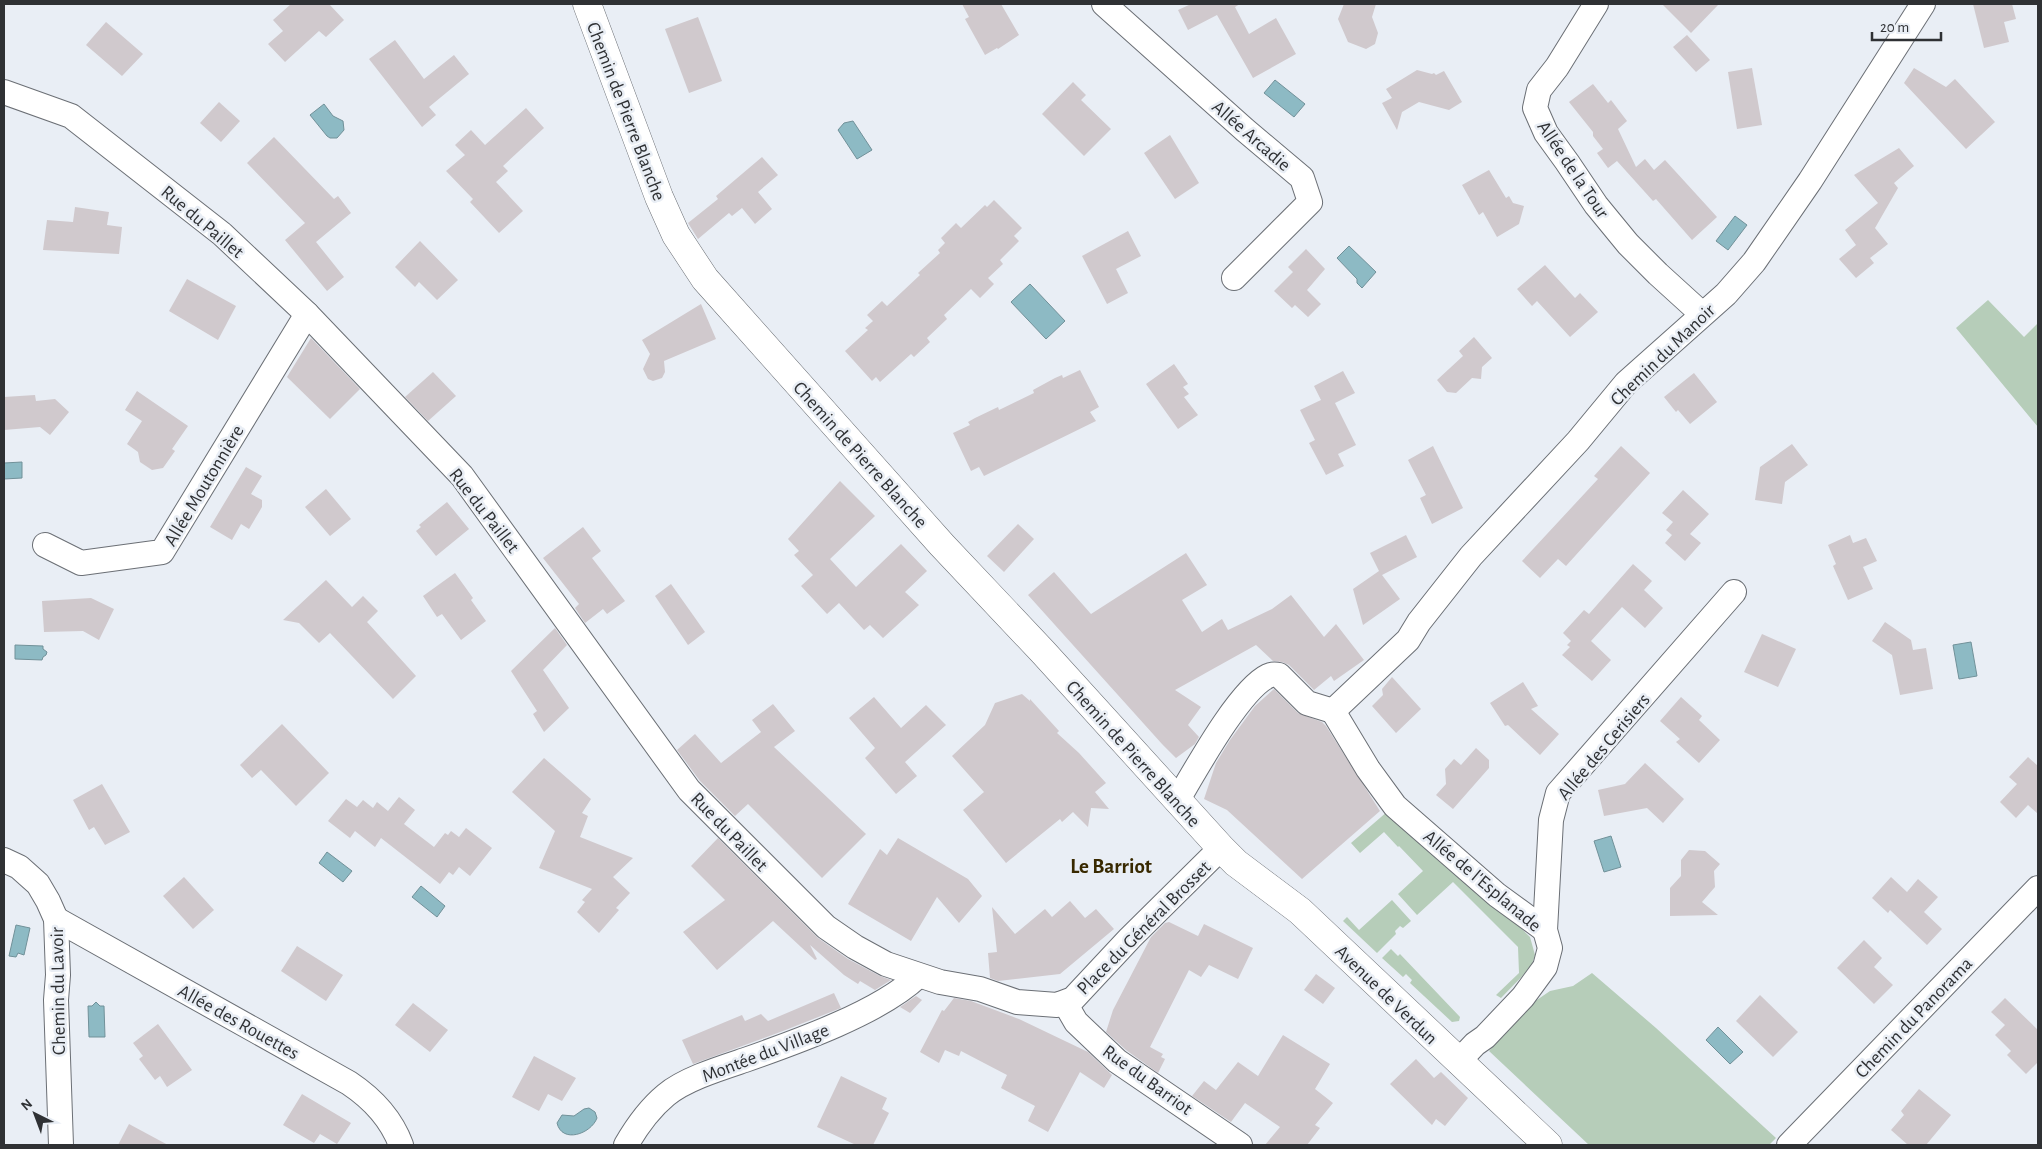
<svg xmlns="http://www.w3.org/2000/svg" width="2042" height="1149" viewBox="0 0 2042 1149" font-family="'Alegreya Sans',sans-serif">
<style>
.green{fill:#b6cdb9}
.water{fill:#8dbac4;stroke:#719199}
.building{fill:#d0c9cd}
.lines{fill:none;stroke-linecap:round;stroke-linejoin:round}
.street-casing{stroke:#6b6f75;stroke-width:26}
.secondary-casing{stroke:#6b6f75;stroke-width:29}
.street{stroke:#fff;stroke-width:24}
.secondary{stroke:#fff;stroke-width:28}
.labels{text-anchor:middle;stroke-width:5;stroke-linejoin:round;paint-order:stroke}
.street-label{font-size:19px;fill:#2f3134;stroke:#e9eef5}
.quarter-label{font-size:21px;font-weight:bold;fill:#382900;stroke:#e9eef5}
</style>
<rect width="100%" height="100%" fill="#e9eef5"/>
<g class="green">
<path d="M1988,300L2024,337L2038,323V427L1956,328Z"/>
<path d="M1388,811L1492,900L1530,937L1535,955L1531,967L1501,998L1496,995L1519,973L1518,947L1453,882L1417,915L1398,894L1423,871L1399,846L1398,847L1384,832L1360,853L1351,843Z"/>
<path d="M1392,900L1411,921L1403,928L1400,926L1395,931L1396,934L1377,953L1343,921L1347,917L1359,930Z"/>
<path d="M1391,949L1398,956L1400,954L1460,1017L1459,1021L1452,1022L1410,983L1412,980L1406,974L1403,977L1382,958Z"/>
<path d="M1592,973L1656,1028L1776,1138L1769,1145H1589L1489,1051L1528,1006L1550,991L1573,986Z"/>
</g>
<g class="water">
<path d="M1275,80L1305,104L1294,117L1264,93Z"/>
<path d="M324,104L333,116L343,121L344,130L337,138H330L327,136L310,115Z"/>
<path d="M853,121L872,150L857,159L838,130L844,123Z"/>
<path d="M1735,216L1747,225L1728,250L1716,241Z"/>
<path d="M1349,246L1376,272L1362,288L1357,283V279L1337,258Z"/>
<path d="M1030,284L1065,321L1046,339L1011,302Z"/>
<path d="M22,462V478L4,479V463Z"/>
<path d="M1971,642L1977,676L1959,679L1953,645Z"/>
<path d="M15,645L43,646V649L47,652L46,655L43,657L42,660L15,659Z"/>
<path d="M1611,836L1621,867L1604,872L1594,841Z"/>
<path d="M327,852L352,871L343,882L319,863Z"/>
<path d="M421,886L445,906L437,917L412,897Z"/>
<path d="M16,925L30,928L24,955L18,953L16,957L9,956Z"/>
<path d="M96,1002L100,1006H104L105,1037H89L88,1006H92Z"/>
<path d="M1718,1027L1743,1052L1730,1064L1706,1040Z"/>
<path d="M589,1108L595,1112L597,1118C591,1134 562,1144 557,1123L562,1115L574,1116L584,1109Z"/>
</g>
<g class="building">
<path d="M291,4H329L344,20L326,37L319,31L285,62L268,44L283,31L273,20Z"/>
<path d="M962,4H1001L1019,35L998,49L997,48L985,55L965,19L969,17Z"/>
<path d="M1191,4H1240L1235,7L1249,34L1276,18L1296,54L1253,78L1217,15L1188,30L1178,10Z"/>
<path d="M1344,4H1376L1372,17L1378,33L1375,44L1366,49L1348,42L1338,19Z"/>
<path d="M1662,4H1719L1691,33Z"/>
<path d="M1973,4H2012L2016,19L2004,22L2009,42L1984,48Z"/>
<path d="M698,17L722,81L689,93L665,29Z"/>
<path d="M106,22L143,54L122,76L86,45Z"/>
<path d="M1687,35L1710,60L1696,72L1673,47Z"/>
<path d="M395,40L424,79L454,55L469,74L429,107L436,115L422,127L369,59Z"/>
<path d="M1752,68L1762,125L1737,129L1728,72Z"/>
<path d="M1914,68L1946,87L1955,79L1995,122L1966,149L1904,83Z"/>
<path d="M1417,70L1432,74L1434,73L1436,75L1444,71L1462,102L1449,110L1419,102L1402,112L1397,130L1382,103L1392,98L1386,89Z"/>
<path d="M1073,82L1086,95L1081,100L1111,129L1084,156L1042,114Z"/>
<path d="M1593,84L1608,103L1611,100L1627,121L1618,129L1636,167L1645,159L1654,170L1665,160L1717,217L1692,240L1656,199L1653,201L1617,161L1608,168L1597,153L1603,149L1593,136V132L1569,102Z"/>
<path d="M219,102L240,121L221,142L200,123Z"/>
<path d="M526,108L544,128L503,166L508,171L496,182L523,211L499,233L470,202L473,199L446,171L465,155L455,145L471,130L485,145Z"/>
<path d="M1170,135L1199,183L1175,199L1144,153Z"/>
<path d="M274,137L334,199L338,196L351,213L316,242L344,277L327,291L285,240L305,223L247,163Z"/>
<path d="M1899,148L1914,166L1894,183L1898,188L1875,228L1888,244L1870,258L1874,263L1856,278L1839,259L1856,245L1845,230L1878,203L1854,175Z"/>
<path d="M762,157L778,175L758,192L772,209L755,224L742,208L732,216L729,213L698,239L688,223L718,199L716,196Z"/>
<path d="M1489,170L1506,198L1509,196L1513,203L1524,206L1519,224L1497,237L1483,212L1479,215L1462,185Z"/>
<path d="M994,200L1022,228L1014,236L1019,241L1000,260L1003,264L988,278L994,284L980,298L971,289L944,315L947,319L927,338L930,342L914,357L911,354L880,382L876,377L872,381L845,351L868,330L865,328L873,321L867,315L882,301L887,306L920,275L918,273L940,253L938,250L945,243L941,238L956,223L961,228L985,205L987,207Z"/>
<path d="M75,207L109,212L107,225L122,227L119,254L43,250L47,220L73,222Z"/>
<path d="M1128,231L1141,256L1116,269L1128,293L1107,304L1082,256Z"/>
<path d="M420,241L458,280L437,300L419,282L415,287L395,267Z"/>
<path d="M1306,249L1325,269L1307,290L1321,304L1308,317L1295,305L1292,308L1274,291L1293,272L1288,267Z"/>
<path d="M1545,265L1575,298L1580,293L1598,312L1570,337L1537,301L1532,306L1517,289Z"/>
<path d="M187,279L236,306L218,340L169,311Z"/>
<path d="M701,304L716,339L664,361L665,372L662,378L653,381L648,379L643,369L650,354L642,340Z"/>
<path d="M1474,337L1492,358L1482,367L1481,379L1472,378L1456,393L1447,392L1437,380L1463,356L1459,351Z"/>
<path d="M311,338L360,389L330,419L287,377Z"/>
<path d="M1174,364L1188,384L1183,387L1189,394L1184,397L1198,415L1178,429L1146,384Z"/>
<path d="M1080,370L1099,407L1090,412L1096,421L984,476L979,467L971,471L953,433L970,425L968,422L975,418L998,407L999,410L1034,393L1033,390L1055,378L1062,375L1063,378Z"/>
<path d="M1343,371L1355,393L1335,403L1356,445L1338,454L1344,466L1326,475L1309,443L1315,440L1300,410L1321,400L1314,386Z"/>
<path d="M433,372L456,396L428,421L405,397Z"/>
<path d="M1694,373L1717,402L1690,424L1678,410L1676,412L1664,397Z"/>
<path d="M137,391L188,426L172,449L175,451L163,468L152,470L140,462L138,452L127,444L142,421L125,410Z"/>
<path d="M35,395L36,401L55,399L69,412L50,435L40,427L4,430V397Z"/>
<path d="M1792,444L1808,465L1785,482L1782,504L1755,500L1760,467Z"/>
<path d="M1433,446L1463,508L1432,524L1420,498L1426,495L1408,460Z"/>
<path d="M1621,446L1650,473L1566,566L1558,559L1540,578L1522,561L1598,479L1594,476Z"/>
<path d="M246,467L262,476L251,494L262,500V507L249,529L241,524L232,540L210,527Z"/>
<path d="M840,481L875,516L830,559L856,587L901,544L927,571L905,592L919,605L883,638L870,625L864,630L839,603L827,614L801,586L813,575L794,555L799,551L788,539Z"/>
<path d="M326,489L351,519L330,536L305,507Z"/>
<path d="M1683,490L1709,514L1690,534L1701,543L1685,561L1665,543L1672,535L1666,530L1673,522L1662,513Z"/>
<path d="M447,502L469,529L436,556L416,531L421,527L419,525Z"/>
<path d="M1018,524L1034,539L1004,572L987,556Z"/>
<path d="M583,527L601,551L592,558L625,601L607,614L603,609L585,623L575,608L579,604L543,558Z"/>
<path d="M1406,535L1417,557L1382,575L1400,599L1363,625L1353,589L1379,571L1370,553Z"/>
<path d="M1850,535L1853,543L1866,538L1877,561L1863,567L1873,589L1848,600L1833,566L1836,564L1828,545Z"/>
<path d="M1186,553L1207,585L1182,600L1202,632L1222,619L1228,630L1272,609L1291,595L1324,637L1336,624L1364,660L1334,681L1331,676L1314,690L1289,665L1282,662L1273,661L1256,645L1175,690L1201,707L1188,725L1199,737L1195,744L1176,758L1162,744L1028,595L1054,572L1091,614Z"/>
<path d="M1633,564L1652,581L1644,590L1663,608L1645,628L1622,607L1591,641L1611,660L1592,681L1562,655L1570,647L1567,645L1571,641L1563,633L1584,610L1589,614Z"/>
<path d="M455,573L473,598L471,600L486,621L461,640L442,614L437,617L423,596Z"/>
<path d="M326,580L352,607L363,596L378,611L367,622L416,676L393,699L330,633L319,643L299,623L283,620Z"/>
<path d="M671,584L705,632L688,645L655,596Z"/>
<path d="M91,598L114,609L99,640L83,631L44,632L42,601Z"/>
<path d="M1885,622L1911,640L1913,650L1926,648L1933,689L1900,695L1892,655L1872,641Z"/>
<path d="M555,628L567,645L543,670L569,708L544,732L533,714L537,711L511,671Z"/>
<path d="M1762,634L1796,649L1778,687L1744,672Z"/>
<path d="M1392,677L1421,709L1396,733L1372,706L1383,695L1382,689Z"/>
<path d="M1523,682L1538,706L1531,709L1559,734L1540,755L1508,725L1505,726L1490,703Z"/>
<path d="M1274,689L1298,713L1322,722L1326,726L1380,811L1302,879L1227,810L1204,799L1216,763L1230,740L1255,706Z"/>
<path d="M1022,694L1030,701V699L1059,731L1057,733L1079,753L1106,783L1095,792L1109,809L1091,808L1088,827L1073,812L1062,822L1060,819L1006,863L963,810L984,792L952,756L985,725L995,703Z"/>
<path d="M874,697L901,728L926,705L946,725L905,762L917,776L896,794L865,758L875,748L849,718Z"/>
<path d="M1681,697L1702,716L1699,720L1720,740L1699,763L1676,742L1680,739L1660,721Z"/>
<path d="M773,704L795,731L774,747L866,834L822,878L748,804L735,816L700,781L677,750L695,734L721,763L761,732L752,720Z"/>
<path d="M282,724L329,773L296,806L261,770L252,778L240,765Z"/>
<path d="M1476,748L1489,760V768L1453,809L1436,795L1446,784L1445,769L1454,759L1461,765Z"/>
<path d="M2028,757L2038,766V814L2028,805L2016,818L2000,802L2017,784L2009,777Z"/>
<path d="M544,758L591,799L582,813L588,816L580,837L633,858L613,877L630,893L616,908L619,910L599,933L577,912L585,902L582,900L592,889L539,868L555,831L512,792Z"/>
<path d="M1645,763L1684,799L1663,823L1647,808L1604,816L1598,790L1625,784Z"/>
<path d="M102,784L130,832L105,845L94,827L89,830L73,800Z"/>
<path d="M399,797L415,810L404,824L434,847L445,833L448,835L451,831L459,837L466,828L492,848L470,876L459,867L453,875L449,872L440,884L381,838L375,847L355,831L350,838L328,821L346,799L357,807L363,800L373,808L377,802L388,811Z"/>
<path d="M718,838L818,938L848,959L880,976L891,980L875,990L860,981L858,984L844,975L810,945L817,959L815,960L773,921L717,970L683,932L725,900L691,866Z"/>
<path d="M898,838L968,879L982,896L959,923L937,897L911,941L848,904L880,849L887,855Z"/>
<path d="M1689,850L1705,851L1720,864L1714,871L1715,887L1702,902L1718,915L1670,916V888L1681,876V860Z"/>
<path d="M184,877L214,910L193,929L163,896Z"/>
<path d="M1891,877L1907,892L1918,879L1938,897L1924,912L1942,929L1927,945L1890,910L1888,913L1872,898Z"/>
<path d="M1070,901L1085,918L1096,909L1114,929L1060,974L998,981L990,978L988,953L997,952L992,907L1015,934L1045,909L1052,917Z"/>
<path d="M1169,922L1198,936L1204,924L1253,948L1238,979L1209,965L1201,977L1189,970L1150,1047L1163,1054L1161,1057L1165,1059L1158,1073L1126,1050L1106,1032L1113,1010L1151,937L1165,923Z"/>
<path d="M1864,940L1882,958L1874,967L1893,985L1874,1004L1837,968Z"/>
<path d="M297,946L343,975L326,1001L281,971Z"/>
<path d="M1316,974L1335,988L1323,1004L1304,990Z"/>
<path d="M834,993L841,1008L783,1031L693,1064L682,1040L742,1015L745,1021L761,1014L768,1021Z"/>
<path d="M1760,995L1798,1032L1773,1057L1736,1021Z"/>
<path d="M916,996L922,1000L910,1013L900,1007Z"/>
<path d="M954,998L971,1001L1019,1019L1088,1052L1112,1075L1104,1088L1080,1072L1048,1132L1028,1121L1035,1106L1001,1088L1007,1075L961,1051L959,1056L945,1050L939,1063L920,1052L942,1010L944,1011Z"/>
<path d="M2005,998L2038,1030V1062L2026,1074L2007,1055L2011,1051L1995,1035L2005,1025L1991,1012Z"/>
<path d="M413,1003L448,1030L430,1052L395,1025Z"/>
<path d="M158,1024L192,1070L167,1087L160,1076L155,1080L139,1059L143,1056L133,1043Z"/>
<path d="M1283,1035L1330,1064L1315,1089L1333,1103L1315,1125L1320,1128L1307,1145H1265L1280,1127L1245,1103L1231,1122L1192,1096L1204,1081L1216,1090L1238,1062L1258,1076Z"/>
<path d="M534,1056L576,1078L562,1101L548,1094L539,1111L512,1097Z"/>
<path d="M1416,1059L1434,1078L1441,1072L1468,1098L1445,1126L1436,1119L1432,1125L1390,1084Z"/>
<path d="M841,1076L887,1098L882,1109L889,1113L873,1145H856L817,1127Z"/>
<path d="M1919,1089L1951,1115L1926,1145H1908L1891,1130L1904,1115L1901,1111Z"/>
<path d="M302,1094L351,1123L337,1144L320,1134L314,1143L283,1125Z"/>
<path d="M129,1124L168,1145H118Z"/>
</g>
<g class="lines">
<g class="street-casing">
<g id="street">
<path d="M1104,4L1245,130L1302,178L1310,202L1234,278"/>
<path d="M1596,4L1557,67L1539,90L1535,108L1546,133L1567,162L1596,205L1628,244L1658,274L1702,314"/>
<path d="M4,92L71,116L222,234L307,314L462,476L689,790L826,927L855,947L886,964L940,982L980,989L1017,1002L1057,1005L1073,999L1130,938L1221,848"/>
<path d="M45,545L81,563L162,552L307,314"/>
<path d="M1333,711L1408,640L1419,622L1471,556L1578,441L1626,383L1726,294L1754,262L1810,181L1923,4"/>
<path d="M1333,711L1368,769L1395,806L1497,895L1545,930"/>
<path d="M1177,801C1195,771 1239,690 1268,676C1272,674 1275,674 1279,675L1307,703L1333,711"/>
<path d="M4,860L19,867L38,884L48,901L56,919L58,975L56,1000L61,1145"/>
<path d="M56,919L349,1083C373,1099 391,1118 401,1145"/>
<path d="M1065,1003L1076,1022L1117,1061L1240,1145"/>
<path d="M1458,1062L1475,1044L1485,1037L1523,997L1545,967L1550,948L1545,930L1551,820L1558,793L1734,592"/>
<path d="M626,1145C637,1126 649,1109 666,1095C685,1079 721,1068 745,1060C796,1042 881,1012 918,976"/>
<path d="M1789,1145L2038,888"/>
</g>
</g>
<g class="secondary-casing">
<path id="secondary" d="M587,4L659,197L676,235L705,279L942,545L1043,652L1221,848L1236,863L1300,911L1548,1145"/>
</g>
<use href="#street" class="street"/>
<use href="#secondary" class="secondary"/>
</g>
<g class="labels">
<g class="street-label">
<text transform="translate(627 111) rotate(69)" y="7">Chemin de Pierre Blanche</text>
<text transform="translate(1252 135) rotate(41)" y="7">Allée Arcadie</text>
<text transform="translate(1574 169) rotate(56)" y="7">Allée de la Tour</text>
<text transform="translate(203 221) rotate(40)" y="7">Rue du Paillet</text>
<text transform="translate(1662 354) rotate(-44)" y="7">Chemin du Manoir</text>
<text transform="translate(861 454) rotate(48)" y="7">Chemin de Pierre Blanche</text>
<text transform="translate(203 485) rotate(-59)" y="7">Allée Moutonnière</text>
<text transform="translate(485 510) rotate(52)" y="7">Rue du Paillet</text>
<text transform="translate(1603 746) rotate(-50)" y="7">Allée des Cerisiers</text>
<text transform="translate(1134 753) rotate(48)" y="7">Chemin de Pierre Blanche</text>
<text transform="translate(730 831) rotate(46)" y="7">Rue du Paillet</text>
<text transform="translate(1483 880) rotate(40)" y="7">Allée de l'Esplanade</text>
<text transform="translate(1143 927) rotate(-45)" y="7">Place du Général Brosset</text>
<text transform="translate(57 991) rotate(-91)" y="7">Chemin du Lavoir</text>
<text transform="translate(1387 994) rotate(44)" y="7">Avenue de Verdun</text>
<text transform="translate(1913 1017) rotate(-46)" y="7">Chemin du Panorama</text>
<text transform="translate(239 1021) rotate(29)" y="7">Allée des Rouettes</text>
<text transform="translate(765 1052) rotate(-21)" y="7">Montée du Village</text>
<text transform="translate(1148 1079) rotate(36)" y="7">Rue du Barriot</text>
</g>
<g class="quarter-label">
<text x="1111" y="873">Le Barriot</text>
</g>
</g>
<rect width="2042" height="1149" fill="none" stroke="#2f3134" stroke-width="10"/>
<g transform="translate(35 1114) rotate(318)" stroke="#e9eef5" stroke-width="4" paint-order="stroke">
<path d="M0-4L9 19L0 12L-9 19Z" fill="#2f3134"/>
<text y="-8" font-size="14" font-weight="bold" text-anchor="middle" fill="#2f3134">N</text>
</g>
<path d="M1872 32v8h69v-8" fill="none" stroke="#2f3134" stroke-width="2.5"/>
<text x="1880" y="32" font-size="15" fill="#2f3134" stroke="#e9eef5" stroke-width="4" paint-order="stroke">20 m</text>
</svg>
